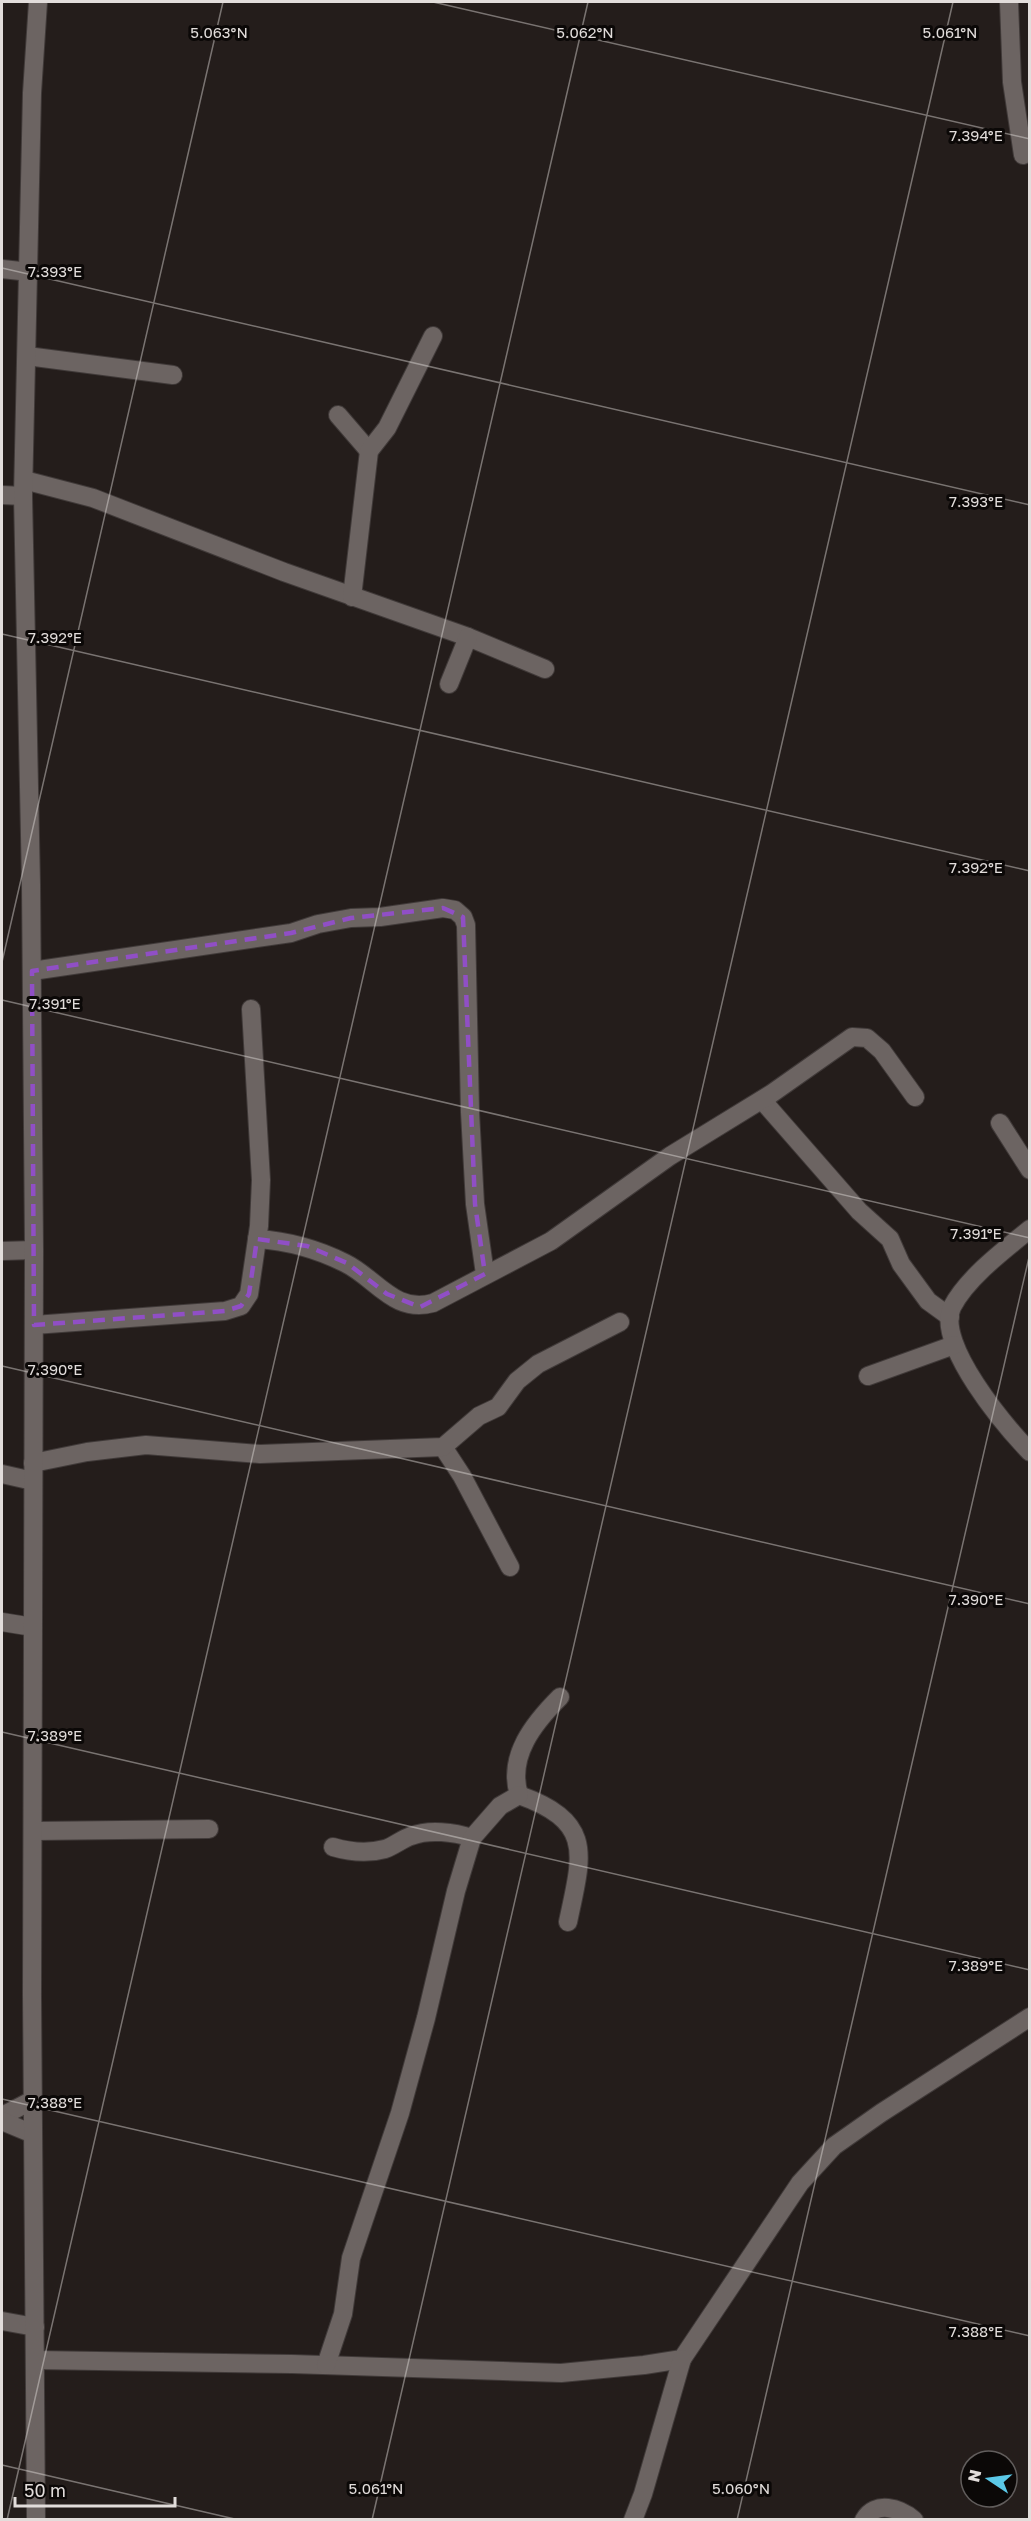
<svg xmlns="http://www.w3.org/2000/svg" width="1031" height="2521" viewBox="0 0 1031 2521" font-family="'Golos Text',sans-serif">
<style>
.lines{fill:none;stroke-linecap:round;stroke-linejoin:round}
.street-casing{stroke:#403a39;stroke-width:20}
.street{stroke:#6c6462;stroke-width:18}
.marked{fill:none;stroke:#904fc5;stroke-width:4.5;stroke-dasharray:12 8;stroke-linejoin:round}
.ticks{fill:none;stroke:#e2dddb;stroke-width:1.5;stroke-opacity:0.45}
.ticks-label{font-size:15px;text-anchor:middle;fill:#e2dddb;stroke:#0b0807;stroke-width:6;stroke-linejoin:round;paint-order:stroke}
</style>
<rect width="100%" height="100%" fill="#241d1b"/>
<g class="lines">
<g class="street-casing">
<g id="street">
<path d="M1009,2L1012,82L1023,155"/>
<path d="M2,269L30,272"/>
<path d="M27,356L173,375"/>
<path d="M338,415L369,451"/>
<path d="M24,480L93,498L284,572L468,637L545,669"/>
<path d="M2,495L23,496"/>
<path d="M352,597L369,451L387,428L433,336"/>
<path d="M449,684L468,637"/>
<path d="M32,971L291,933L318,924L351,918L380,917L443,908L455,910L463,917L466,925L470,1112L475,1204L485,1274"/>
<path d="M762,1100L859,1211L890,1239L901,1264L928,1301L950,1317"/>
<path d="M1000,1123L1030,1170"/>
<path d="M1030,1229C1004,1250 967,1278 952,1307C935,1344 1006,1427 1030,1452"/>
<path d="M257,1239C288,1241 317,1249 345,1263C376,1278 394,1314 433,1303L551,1241L670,1156L771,1094L852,1037L867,1038L882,1051L915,1097"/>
<path d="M2,1251L34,1250"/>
<path d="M34,1325L225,1311L241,1306L249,1294L259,1226L261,1180L251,1009"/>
<path d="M868,1376L954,1345"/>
<path d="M443,1447L462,1476L510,1567"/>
<path d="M33,1463L87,1452L146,1445L260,1454L443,1447L479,1416L498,1407L517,1381L538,1364L620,1322"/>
<path d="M2,1474L33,1481"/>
<path d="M2,1622L33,1627"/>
<path d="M519,1795C595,1822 582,1855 568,1922"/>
<path d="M519,1795C507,1756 534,1723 560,1697"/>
<path d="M33,1831L209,1829"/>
<path d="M333,1847C350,1852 367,1854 385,1849C394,1846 402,1839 411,1836C429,1829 454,1832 472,1838"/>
<path d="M2,2116L33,2100"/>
<path d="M2,2121L33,2134"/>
<path d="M2,2321L35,2327"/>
<path d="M35,2360L292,2364L561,2373L644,2365L682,2359L800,2183L834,2146L881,2113L1030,2017"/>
<path d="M326,2365L343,2314L351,2258L400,2113L426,2018L456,1891L472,1838L500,1806L519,1795"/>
<path d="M36,2520L32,1995L34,1250L31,884L23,496L32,93L38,2"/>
<path d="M633,2520L643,2494L682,2359"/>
<path d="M864,2520C875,2500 900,2508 914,2520"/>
</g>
</g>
<use href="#street" class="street"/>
</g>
<path class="marked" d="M443,908L463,917L475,1204L485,1274L420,1307L387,1294L347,1263L307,1246L257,1239L249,1294L241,1306L225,1311L34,1325L32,971L291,933L351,918Z"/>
<path class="ticks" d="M433,2L1030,139M2,268L1030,505M2,634L1030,871M2,962L223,2M2,1000L1030,1238M2,1366L1030,1604M2,1732L1030,1970M2,2099L1030,2336M2,2465L239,2520M7,2520L588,2M372,2520L953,2M737,2520L1030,1253"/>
<g class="ticks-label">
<text x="219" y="38">5.063°N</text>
<text x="585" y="38">5.062°N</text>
<text x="950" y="38">5.061°N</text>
<text x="976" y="141">7.394°E</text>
<text x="55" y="277">7.393°E</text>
<text x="976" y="507">7.393°E</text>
<text x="55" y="643">7.392°E</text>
<text x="976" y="873">7.392°E</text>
<text x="55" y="1009">7.391°E</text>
<text x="976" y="1239">7.391°E</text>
<text x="55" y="1375">7.390°E</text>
<text x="976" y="1605">7.390°E</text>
<text x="55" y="1741">7.389°E</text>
<text x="976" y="1971">7.389°E</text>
<text x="55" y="2108">7.388°E</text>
<text x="976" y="2337">7.388°E</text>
<text x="376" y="2494">5.061°N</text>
<text x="741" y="2494">5.060°N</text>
</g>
<rect width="1031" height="2521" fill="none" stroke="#e2dddb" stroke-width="6"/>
<g transform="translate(989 2479) rotate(283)"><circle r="28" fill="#0b0807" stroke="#615d5c" stroke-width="1.5"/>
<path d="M0-4.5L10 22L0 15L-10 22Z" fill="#5bc8e7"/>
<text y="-9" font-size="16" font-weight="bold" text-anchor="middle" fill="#e2dddb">N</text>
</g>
<path d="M15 2497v9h160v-9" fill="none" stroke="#e2dddb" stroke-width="3"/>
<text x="24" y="2497" font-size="18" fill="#e2dddb" stroke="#0b0807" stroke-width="4.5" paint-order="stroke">50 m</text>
</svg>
